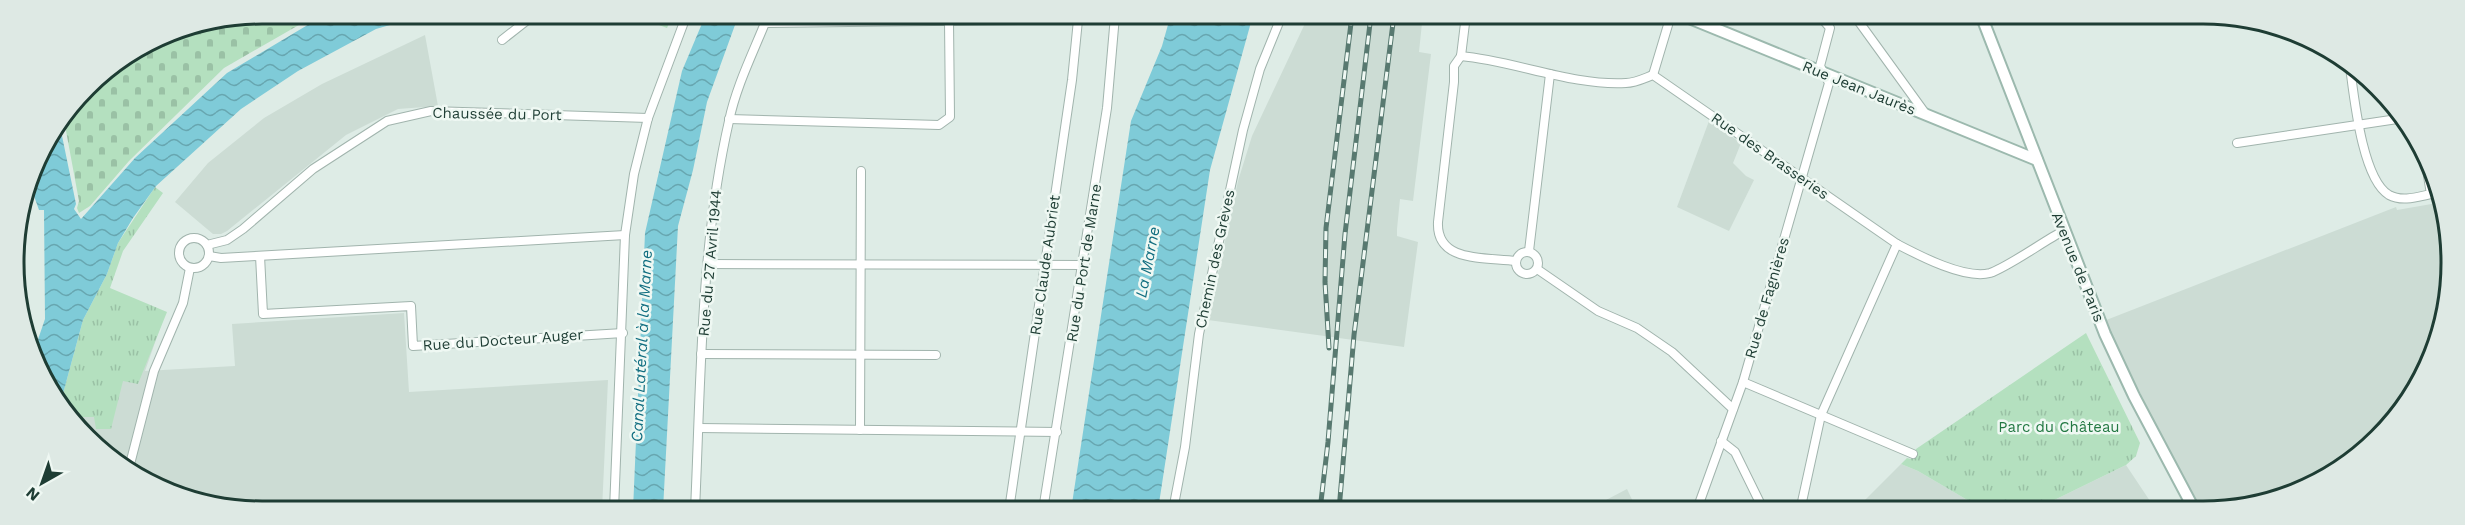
<svg xmlns="http://www.w3.org/2000/svg" width="2465" height="525" viewBox="0 0 2465 525" font-family="'Work Sans',sans-serif">
<style>
.built{fill:#ccdcd4}
.grass{fill:url(#grass-tufts)}
.cemetery{fill:url(#cemetery-stones)}
.water{fill:url(#water-waves)}
.lines{fill:none;stroke-linecap:round;stroke-linejoin:round}
.minor-casing{stroke:#a1b4ad;stroke-width:10}
.secondary-casing{stroke:#9cb9ae;stroke-width:14}
.minor{stroke:#fff;stroke-width:8}
.secondary{stroke:#fff;stroke-width:10}
.rail-casing{stroke:#587970;stroke-width:5}
.rail{stroke:#eff8f3;stroke-width:3;stroke-dasharray:9;stroke-linecap:butt}
.labels{text-anchor:middle;stroke-width:5;stroke-linejoin:round;paint-order:stroke}
.street-label{font-size:15px;fill:#1e3d34;stroke:#eff8f3}
.park-label{font-size:15px;fill:#237943;stroke:#eff8f3}
.water-label{font-size:16px;font-style:italic;fill:#116e80;stroke:#eff8f3}
.rim{fill:none;stroke:#1e3d34;stroke-width:3}
</style>
<defs>
<pattern id="grass-tufts" width="24" height="20" patternUnits="userSpaceOnUse" patternTransform="scale(1.5)"><rect width="24" height="20" fill="#b4e0bf"/><path d="M3 7l-1-3M5 7V3M7 7l1-3M15 17l-1-3M17 17v-4M19 17l1-3" fill="none" stroke="#9ac1a5"/></pattern>
<pattern id="cemetery-stones" width="16" height="16" patternUnits="userSpaceOnUse" patternTransform="scale(1.5)"><rect width="16" height="16" fill="#b4e0bf"/><path d="M2 7V4a2 2 0 0 1 4 0v3zM10 15v-3a2 2 0 0 1 4 0v3z" fill="#9ac1a5"/></pattern>
<pattern id="water-waves" width="16" height="10" patternUnits="userSpaceOnUse" patternTransform="scale(1.5)"><rect width="16" height="10" fill="#7fcbd8"/><path d="M0 5q4-4 8 0t8 0" fill="none" stroke="#67a6b0"/></pattern>
</defs>
<rect width="100%" height="100%" fill="#deece6"/>
<g class="built">
<path d="M1309,15H1409L1408,21L1422,23L1419,52L1431,54L1417,168L1413,201L1400,199L1397,229V236L1418,242L1404,347L1208,320L1238,181L1252,136Z"/>
<path d="M425,35L438,106L398,109L346,135L227,231L221,234H213L175,202L208,163L264,118L322,84Z"/>
<path d="M1709,121L1741,143L1733,163L1746,176L1754,180L1729,231L1677,207Z"/>
<path d="M2443,202L2449,295L2426,372L2378,439L2312,486L2219,511H2201L2096,324L2396,207L2397,210Z"/>
<path d="M404,313L409,392L608,380L602,510L230,509L152,486L78,428L82,416L165,314L145,371L235,366L232,324Z"/>
<path d="M1901,464L1918,471L1986,511H1854Z"/>
<path d="M2126,465L2156,510L2012,511L2040,507Z"/>
<path d="M1627,489L1637,510H1587Z"/>
</g>
<g class="grass">
<path d="M636,14H673L667,28L635,16Z"/>
<path d="M155,187L163,193L123,251L110,288L167,312L138,384L123,381L111,429H96L94,417H82L78,428L61,401L83,320L107,274L118,243Z"/>
<path d="M2086,333L2140,443L2136,456L2126,465L2040,507L1986,511L1918,471L1901,464L1907,458L1911,459L1916,449Z"/>
</g>
<path class="cemetery" d="M263,14H318L224,68L129,161L90,206L79,213L77,208L79,201L64,120L87,86L168,32Z"/>
<g class="water">
<path d="M326,14H428L376,29L298,71L241,109L156,186L133,218L118,243L107,274L83,320L61,401L33,354L45,319L44,210H39L29,182L33,167L60,126L76,204L74,209L81,219L135,158L227,73Z"/>
<path d="M706,14H739L707,102L693,170L678,226L663,510H633L645,233L682,71Z"/>
<path d="M1171,14L1253,15L1210,170L1158,510H1071L1131,121L1162,46Z"/>
</g>
<g class="lines">
<g class="minor-casing">
<g id="minor">
<path d="M1854,15L1925,113"/>
<path d="M502,40L535,14"/>
<path d="M1461,56C1515,61 1572,86 1626,83C1635,83 1645,78 1653,75L1897,244C1918,255 1965,280 1990,273C2008,267 2044,241 2063,231"/>
<path d="M1461,56L1454,66V82L1438,222C1436,263 1485,257 1516,261"/>
<path d="M1461,56L1466,15"/>
<path d="M2350,67C2354,96 2362,179 2389,195C2402,202 2417,197 2431,194L2426,164"/>
<path d="M1653,75L1671,15"/>
<path d="M729,119L939,125L950,117L949,21"/>
<path d="M2237,143L2404,118"/>
<circle cx="194" cy="253" r="15"/>
<path d="M207,245L227,240L243,229L313,169L387,121L431,111L648,118"/>
<path d="M1529,251L1550,74"/>
<circle cx="1527" cy="263" r="11"/>
<path d="M209,256L221,258L625,235"/>
<path d="M260,256L263,314L411,306L413,346L623,333"/>
<path d="M708,264L1085,265"/>
<path d="M1537,269L1598,311L1637,328L1672,352L1733,409"/>
<path d="M701,354L936,355"/>
<path d="M1743,382L1913,454"/>
<path d="M699,428L1057,432"/>
<path d="M860,430L861,171"/>
<path d="M1721,441L1735,452L1764,511"/>
<path d="M129,468L154,371L183,303L190,268"/>
<path d="M614,510L625,235L634,174L648,118L687,14"/>
<path d="M695,510C701,381 700,248 729,121C736,87 752,55 765,23L1114,19"/>
<path d="M1009,510L1072,80L1078,20L1075,14"/>
<path d="M1043,510L1107,108L1115,16"/>
<path d="M1173,510L1185,447L1199,334L1243,130L1260,69L1282,15"/>
<path d="M1702,511L1700,501L1743,382L1829,83L1820,66L1830,28L1819,15"/>
<path d="M1800,511L1821,415L1897,244"/>
</g>
</g>
<g class="secondary-casing">
<g id="secondary">
<path d="M1682,15L2037,160"/>
<path d="M1981,15L2105,334L2134,396L2195,511"/>
</g>
</g>
<use href="#minor" class="minor"/>
<use href="#secondary" class="secondary"/>
<g class="rail-casing">
<g id="rail">
<path d="M1329,348L1325,282L1326,228L1352,15"/>
<path d="M1320,510L1328,442L1345,234L1371,15"/>
<path d="M1339,510L1354,335L1394,15"/>
</g>
</g>
<use href="#rail" class="rail"/>
</g>
<g class="labels">
<g class="street-label">
<text transform="translate(1859 88) rotate(22)" y="5">Rue Jean Jaurès</text>
<text transform="translate(497 114) rotate(1)" y="5">Chaussée du Port</text>
<text transform="translate(1770 156) rotate(35)" y="5">Rue des Brasseries</text>
<text transform="translate(1215 259) rotate(-78)" y="5">Chemin des Grèves</text>
<text transform="translate(710 263) rotate(-85)" y="5">Rue du 27 Avril 1944</text>
<text transform="translate(1084 263) rotate(-81)" y="5">Rue du Port de Marne</text>
<text transform="translate(1045 265) rotate(-82)" y="5">Rue Claude Aubriet</text>
<text transform="translate(2078 267) rotate(68)" y="5">Avenue de Paris</text>
<text transform="translate(1767 298) rotate(-74)" y="5">Rue de Fagnières</text>
<text transform="translate(503 340) rotate(-4)" y="5">Rue du Docteur Auger</text>
</g>
<g class="park-label">
<text x="2059" y="432">Parc du Château</text>
</g>
<g class="water-label">
<text transform="translate(1147 262) rotate(-79)" y="6">La Marne</text>
<text transform="translate(641 346) rotate(-87)" y="6">Canal Latéral à la Marne</text>
</g>
</g>
<path d="M0 0H2465V525H0ZM262 24H2203A238 238 0 0 1 2441 262V263A238 238 0 0 1 2203 501H262A238 238 0 0 1 24 263V262A238 238 0 0 1 262 24Z" fill="#dee9e4" fill-rule="evenodd"/>
<path class="rim" d="M262 24H2203A238 238 0 0 1 2441 262V263A238 238 0 0 1 2203 501H262A238 238 0 0 1 24 263V262A238 238 0 0 1 262 24Z"/>
<g transform="translate(42 483) rotate(220)" stroke="#eff8f3" stroke-width="4.5" paint-order="stroke">
<path d="M0-4.5L10 22L0 15L-10 22Z" fill="#1e3d34"/>
<text y="-9" font-size="16" font-weight="bold" text-anchor="middle" fill="#1e3d34">N</text>
</g>
</svg>
